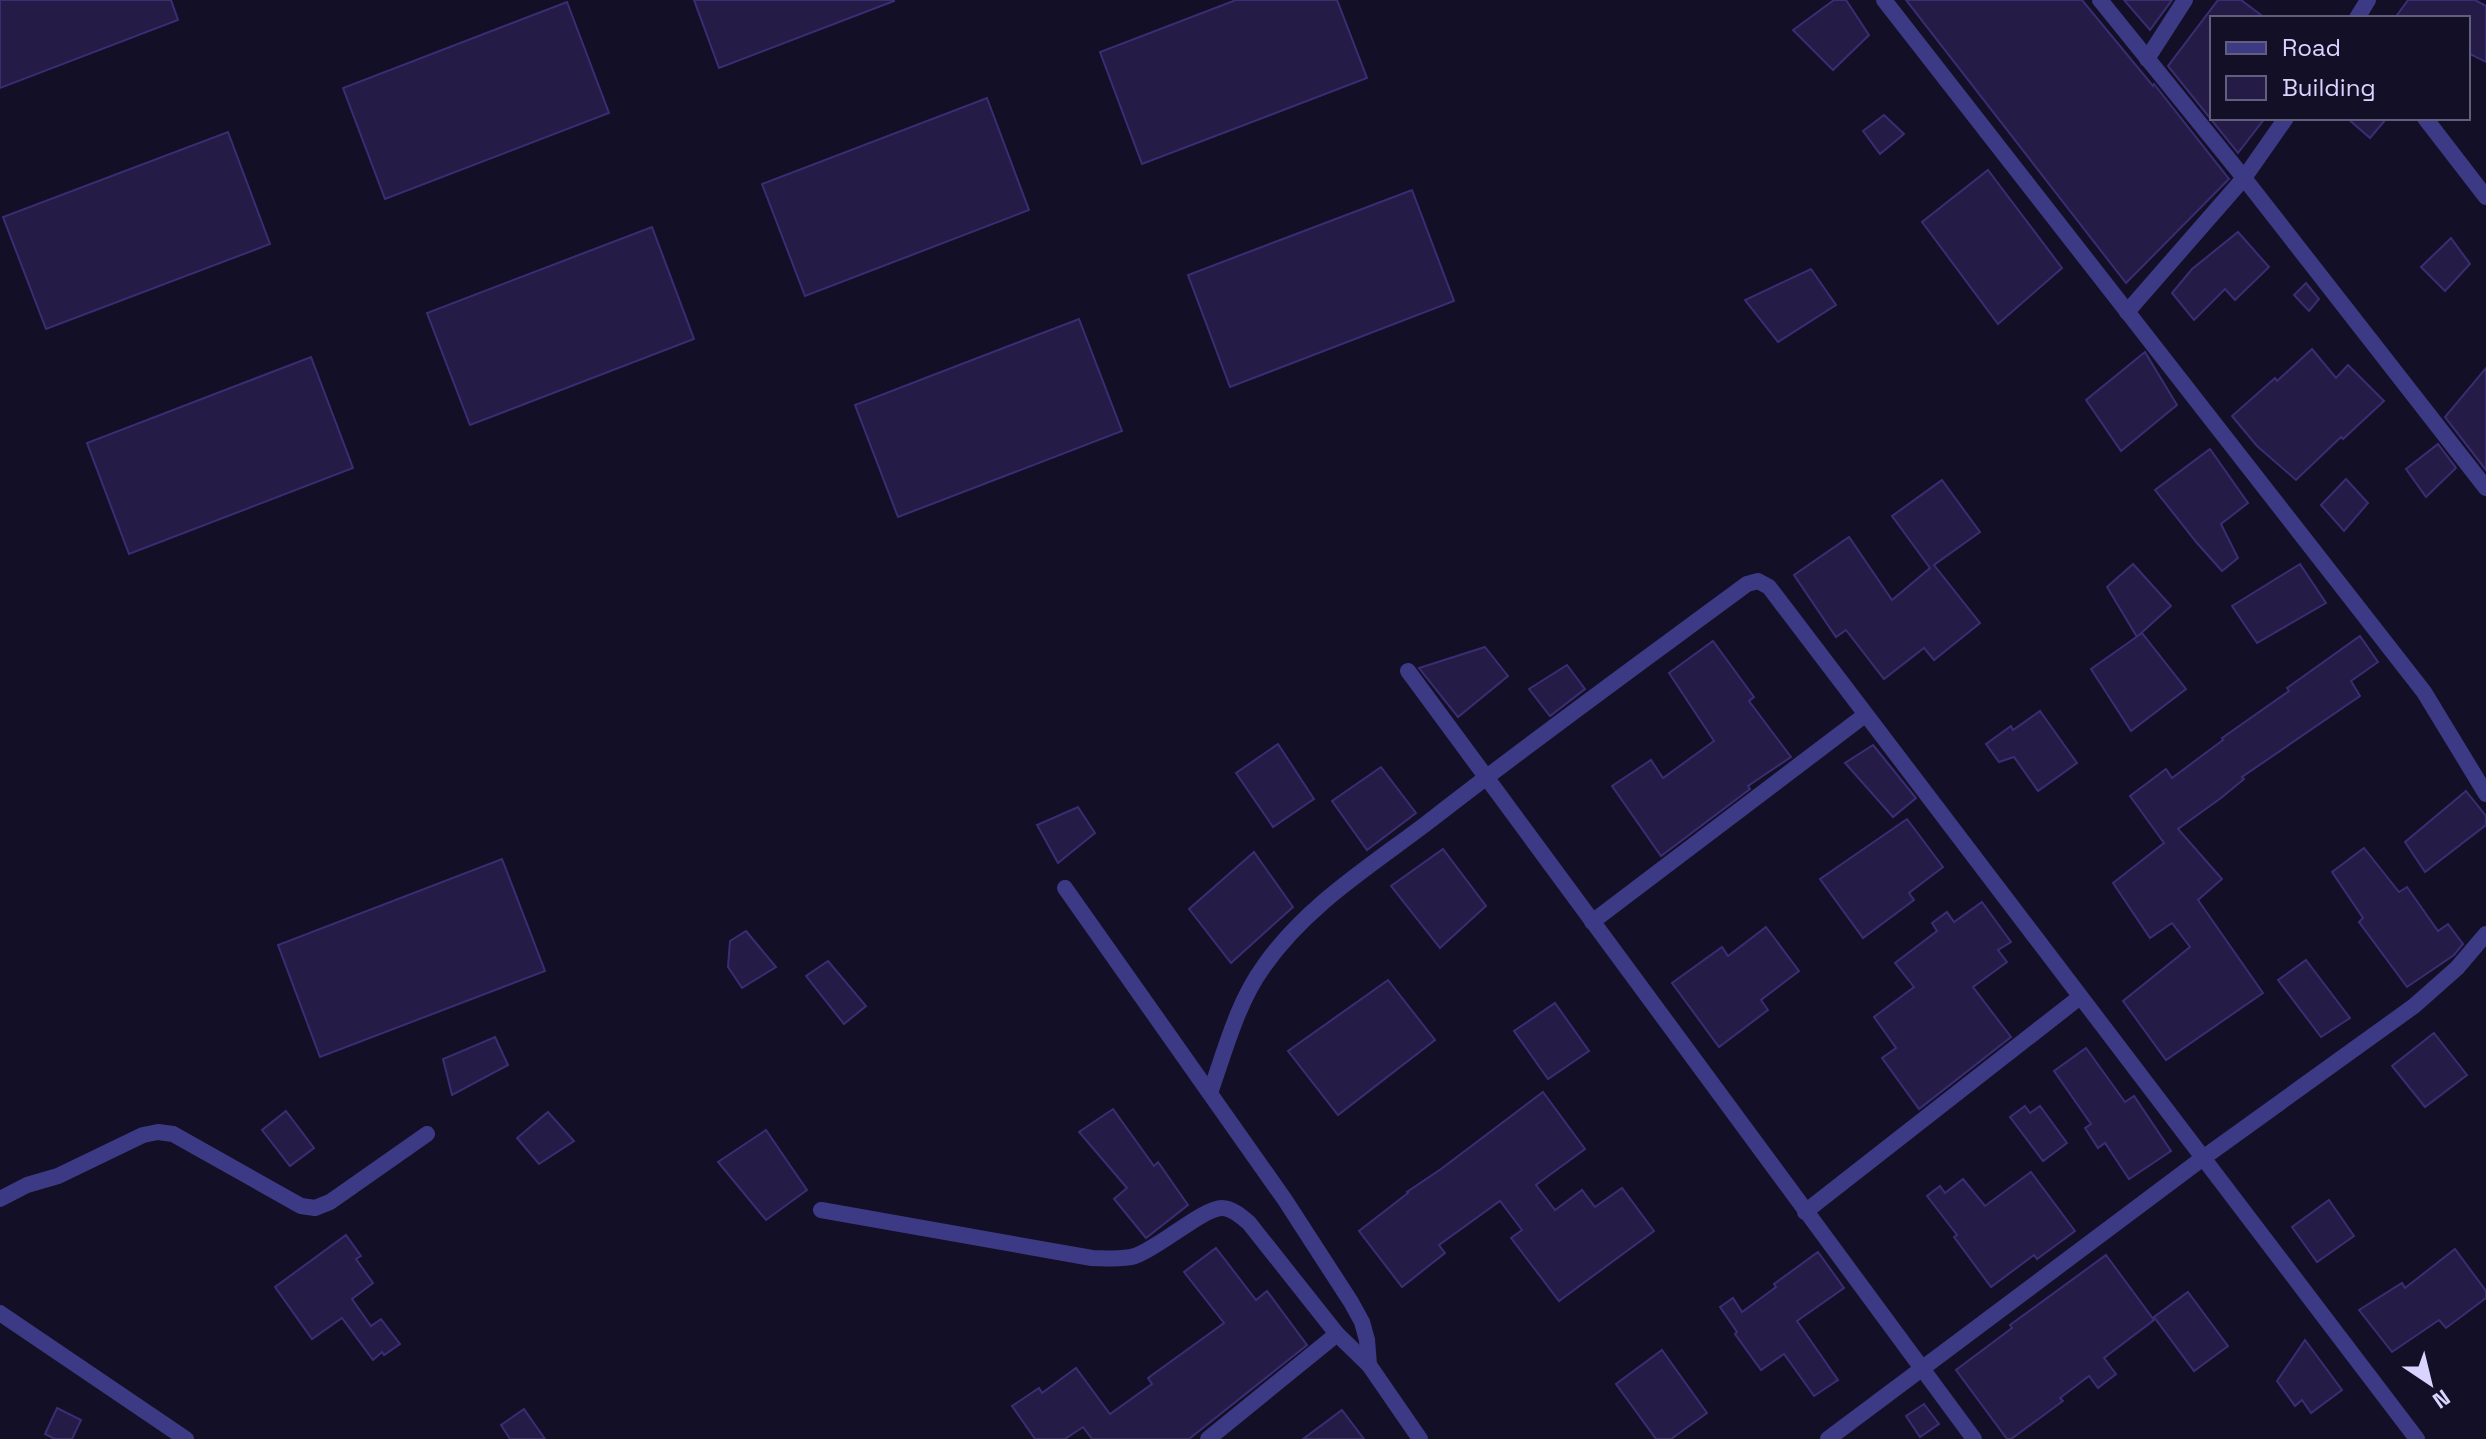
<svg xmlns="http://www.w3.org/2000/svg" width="2486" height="1439" viewBox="0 0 2486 1439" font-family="'Space Grotesk',sans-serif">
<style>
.building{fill:#241b47;stroke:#3b2d73;stroke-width:2}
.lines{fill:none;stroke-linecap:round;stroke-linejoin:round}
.minor{stroke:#3d3a85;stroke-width:16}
</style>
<rect width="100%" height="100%" fill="#130f26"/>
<g class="building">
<path d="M0,0H171L178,20L0,88Z"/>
<path d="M694,0H894V1L719,68Z"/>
<path d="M1236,0H1337L1367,78L1142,164L1100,52Z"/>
<path d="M1834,0H1846L1869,35L1833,70L1793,30Z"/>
<path d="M1906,0H2082L2153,86L2154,84L2229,179L2126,283Z"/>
<path d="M2124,0H2172L2150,30Z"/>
<path d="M2218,0H2241L2265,18H2212V118H2265L2238,153L2168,66Z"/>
<path d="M2408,0H2475L2486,6V62L2468,53V18H2395Z"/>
<path d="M567,2L609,113L385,199L343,88Z"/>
<path d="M987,98L1029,210L805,296L762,184Z"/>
<path d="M1884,115L1904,134L1880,154L1863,131Z"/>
<path d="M2347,118H2387L2370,138Z"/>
<path d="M228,132L270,244L46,329L3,217Z"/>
<path d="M1988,170L2062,268L1998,324L1922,222Z"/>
<path d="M1412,190L1454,301L1230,387L1188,275Z"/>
<path d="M652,227L694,339L470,425L427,313Z"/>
<path d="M2238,232L2269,267L2235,300L2225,289L2194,320L2172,293L2192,269Z"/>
<path d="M2451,238L2470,264L2445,291L2421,267Z"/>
<path d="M1811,269L1836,305L1778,342L1745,300Z"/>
<path d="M2306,283L2319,299L2309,311L2294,295Z"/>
<path d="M1079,319L1122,431L898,517L855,405Z"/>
<path d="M2312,349L2336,378L2348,365L2384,401L2343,439L2341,437L2296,480L2257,446L2232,416L2275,378L2277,381Z"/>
<path d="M2145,352L2177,405L2121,451L2086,400Z"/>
<path d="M311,357L353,468L129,554L87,443Z"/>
<path d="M2486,368V470L2445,417Z"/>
<path d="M2438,444L2456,468L2426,497L2406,469Z"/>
<path d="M2210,449L2248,503L2221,524L2238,558L2222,571L2197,543L2155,490Z"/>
<path d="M2346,479L2368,503L2344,531L2321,505Z"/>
<path d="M1942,480L1980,532L1934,565L1980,623L1934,660L1924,648L1884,679L1846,630L1836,637L1794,575L1849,537L1892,600L1930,568L1892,516Z"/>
<path d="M2133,564L2171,606L2137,637L2107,587Z"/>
<path d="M2300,564L2326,603L2257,643L2232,606Z"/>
<path d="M2142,633L2186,689L2131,731L2091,669Z"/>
<path d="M2360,636L2378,662L2351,681L2360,696L2242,777L2244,779L2221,798L2178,829L2222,879L2198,900L2263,993L2166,1060L2123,1001L2190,947L2172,923L2150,938L2113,883L2164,843L2130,796L2166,769L2172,778L2223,740L2222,738L2289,691L2287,688Z"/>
<path d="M1713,641L1754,697L1749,701L1791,757L1748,786L1750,789L1661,856L1612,786L1651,760L1663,778L1714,741L1669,673Z"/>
<path d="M1485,647L1508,676L1458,717L1419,668Z"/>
<path d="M1567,665L1585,689L1550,716L1529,689Z"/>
<path d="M2040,711L2077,763L2038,791L2014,757L1999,762L1986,744L2011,726L2013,730Z"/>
<path d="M1278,744L1314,799L1273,827L1236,773Z"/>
<path d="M1873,745L1916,798L1893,817L1845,763Z"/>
<path d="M1381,767L1416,813L1367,850L1332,801Z"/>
<path d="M2466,791L2486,816V825L2425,872L2405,842Z"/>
<path d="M1078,807L1095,833L1058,863L1037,825Z"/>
<path d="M1907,819L1943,867L1909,893L1914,900L1863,938L1820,879Z"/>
<path d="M2364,848L2399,892L2407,887L2438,931L2448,924L2463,944L2454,955L2407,987L2359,922L2363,918L2332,872Z"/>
<path d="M1443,849L1486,906L1440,948L1391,886Z"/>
<path d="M1254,852L1293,907L1231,963L1189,909Z"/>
<path d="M502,859L545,971L320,1057L278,945Z"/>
<path d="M1982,902L2011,942L1998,950L2007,962L1973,987L2011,1037L1919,1109L1882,1058L1896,1048L1874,1017L1914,987L1895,963L1937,931L1932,923L1947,912L1954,922Z"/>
<path d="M1766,927L1799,971L1761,1000L1768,1010L1719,1047L1672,983L1722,947L1728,956Z"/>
<path d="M746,931L776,967L742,988L728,967L730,941Z"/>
<path d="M2306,960L2350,1018L2321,1037L2278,980Z"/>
<path d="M828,961L866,1006L844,1024L806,976Z"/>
<path d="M1388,980L1435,1040L1338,1115L1288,1051Z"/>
<path d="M1555,1003L1589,1051L1548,1079L1514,1031Z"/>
<path d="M2434,1033L2467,1075L2425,1107L2392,1066Z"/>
<path d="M495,1037L508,1065L452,1095L443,1059Z"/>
<path d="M2086,1048L2125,1102L2134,1096L2171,1151L2129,1179L2105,1143L2098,1148L2085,1128L2091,1124L2054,1071Z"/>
<path d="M1543,1092L1585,1149L1536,1185L1555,1210L1582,1190L1595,1207L1622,1188L1654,1231L1559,1301L1511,1238L1522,1230L1500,1201L1439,1245L1445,1253L1402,1287L1359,1231L1408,1193L1407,1192L1441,1169Z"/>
<path d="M2025,1106L2030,1113L2040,1106L2067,1143L2043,1161L2010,1117Z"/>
<path d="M1113,1109L1154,1166L1158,1162L1188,1205L1146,1238L1114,1199L1127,1188L1079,1132Z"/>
<path d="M286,1111L314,1148L290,1166L262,1130Z"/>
<path d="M548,1112L574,1141L539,1164L517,1138Z"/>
<path d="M766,1130L807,1190L766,1220L718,1162Z"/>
<path d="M2031,1172L2075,1231L2037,1259L2034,1255L1991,1287L1954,1237L1957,1235L1927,1196L1940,1186L1945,1193L1963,1179L1985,1206Z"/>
<path d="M2329,1200L2354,1236L2317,1262L2292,1227Z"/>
<path d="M346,1235L361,1256L356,1259L373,1283L352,1299L371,1326L381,1319L400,1344L384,1355L382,1352L373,1360L342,1318L312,1339L275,1287Z"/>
<path d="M1216,1248L1256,1300L1267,1291L1307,1345L1189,1439H1092L1083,1427L1065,1439H1035L1012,1406L1039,1388L1042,1393L1076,1368L1110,1414L1152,1384L1148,1378L1224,1323L1184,1272Z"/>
<path d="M2455,1249L2486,1291V1298L2446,1328L2439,1320L2392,1352L2359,1310L2402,1283L2405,1288Z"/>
<path d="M1818,1252L1844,1288L1797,1321L1838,1380L1814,1396L1784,1354L1761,1370L1735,1334L1737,1332L1720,1307L1733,1298L1742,1312L1776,1287L1774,1284Z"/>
<path d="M2106,1255L2154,1320L2104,1358L2116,1374L2098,1388L2089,1376L2060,1398L2063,1401L2011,1439H2007L1956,1370L2012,1328L2010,1325Z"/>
<path d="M2188,1292L2228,1346L2194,1371L2154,1317Z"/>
<path d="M2305,1340L2342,1390L2311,1413L2302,1400L2295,1406L2277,1381Z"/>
<path d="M1662,1350L1707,1413L1671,1439H1656L1616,1384Z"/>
<path d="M1924,1404L1939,1424L1920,1437L1906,1416Z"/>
<path d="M57,1408L81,1420L72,1439H55L45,1434Z"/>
<path d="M524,1409L545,1439H510L501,1425Z"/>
<path d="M1342,1410L1364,1439H1303Z"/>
</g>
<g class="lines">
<g class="minor">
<path d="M1884,0L2424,692L2486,794"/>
<path d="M2100,0L2244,178L2486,488"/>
<path d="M2357,18L2368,0"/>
<path d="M2147,59L2185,0"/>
<path d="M2425,118L2486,197"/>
<path d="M2127,312L2244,178L2286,118"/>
<path d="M1408,671L1974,1439"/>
<path d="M1065,888L1285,1200L1351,1302L1362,1322L1367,1340L1369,1365"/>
<path d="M1592,922L1865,715"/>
<path d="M1210,1093C1225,1051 1237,1003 1264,966C1306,906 1369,867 1427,823C1532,741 1640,663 1747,584L1758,581L1769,587L2417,1439"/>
<path d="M0,1199L27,1185L58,1176L143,1135L158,1132L173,1134L301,1206L315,1208L330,1202L427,1134"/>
<path d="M821,1210L1092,1258C1105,1258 1122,1260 1135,1256C1159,1248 1203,1208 1222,1208C1232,1208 1242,1217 1249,1223L1337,1334L1369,1365L1420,1439"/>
<path d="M1805,1212L2080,997"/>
<path d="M0,1313L186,1439"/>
<path d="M1208,1439L1337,1334"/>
<path d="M1828,1439L2203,1158L2414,1006L2457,968L2486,934"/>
</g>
</g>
<rect x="2210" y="16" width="260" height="104" fill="#130f26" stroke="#625e7d" stroke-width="2"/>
<rect x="2226" y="42" width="40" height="12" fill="#3d3a85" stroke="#625e7d" stroke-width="2"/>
<text x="2282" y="56" font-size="24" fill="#d9d4ff">Road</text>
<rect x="2226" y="76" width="40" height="24" fill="#241b47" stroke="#625e7d" stroke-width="2"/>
<text x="2282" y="96" font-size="24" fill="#d9d4ff">Building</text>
<g transform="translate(2430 1383) rotate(145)" stroke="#130f26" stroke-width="6" paint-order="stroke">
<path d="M0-6L14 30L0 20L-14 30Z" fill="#d9d4ff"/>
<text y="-12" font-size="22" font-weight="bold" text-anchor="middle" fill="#d9d4ff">N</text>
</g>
</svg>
